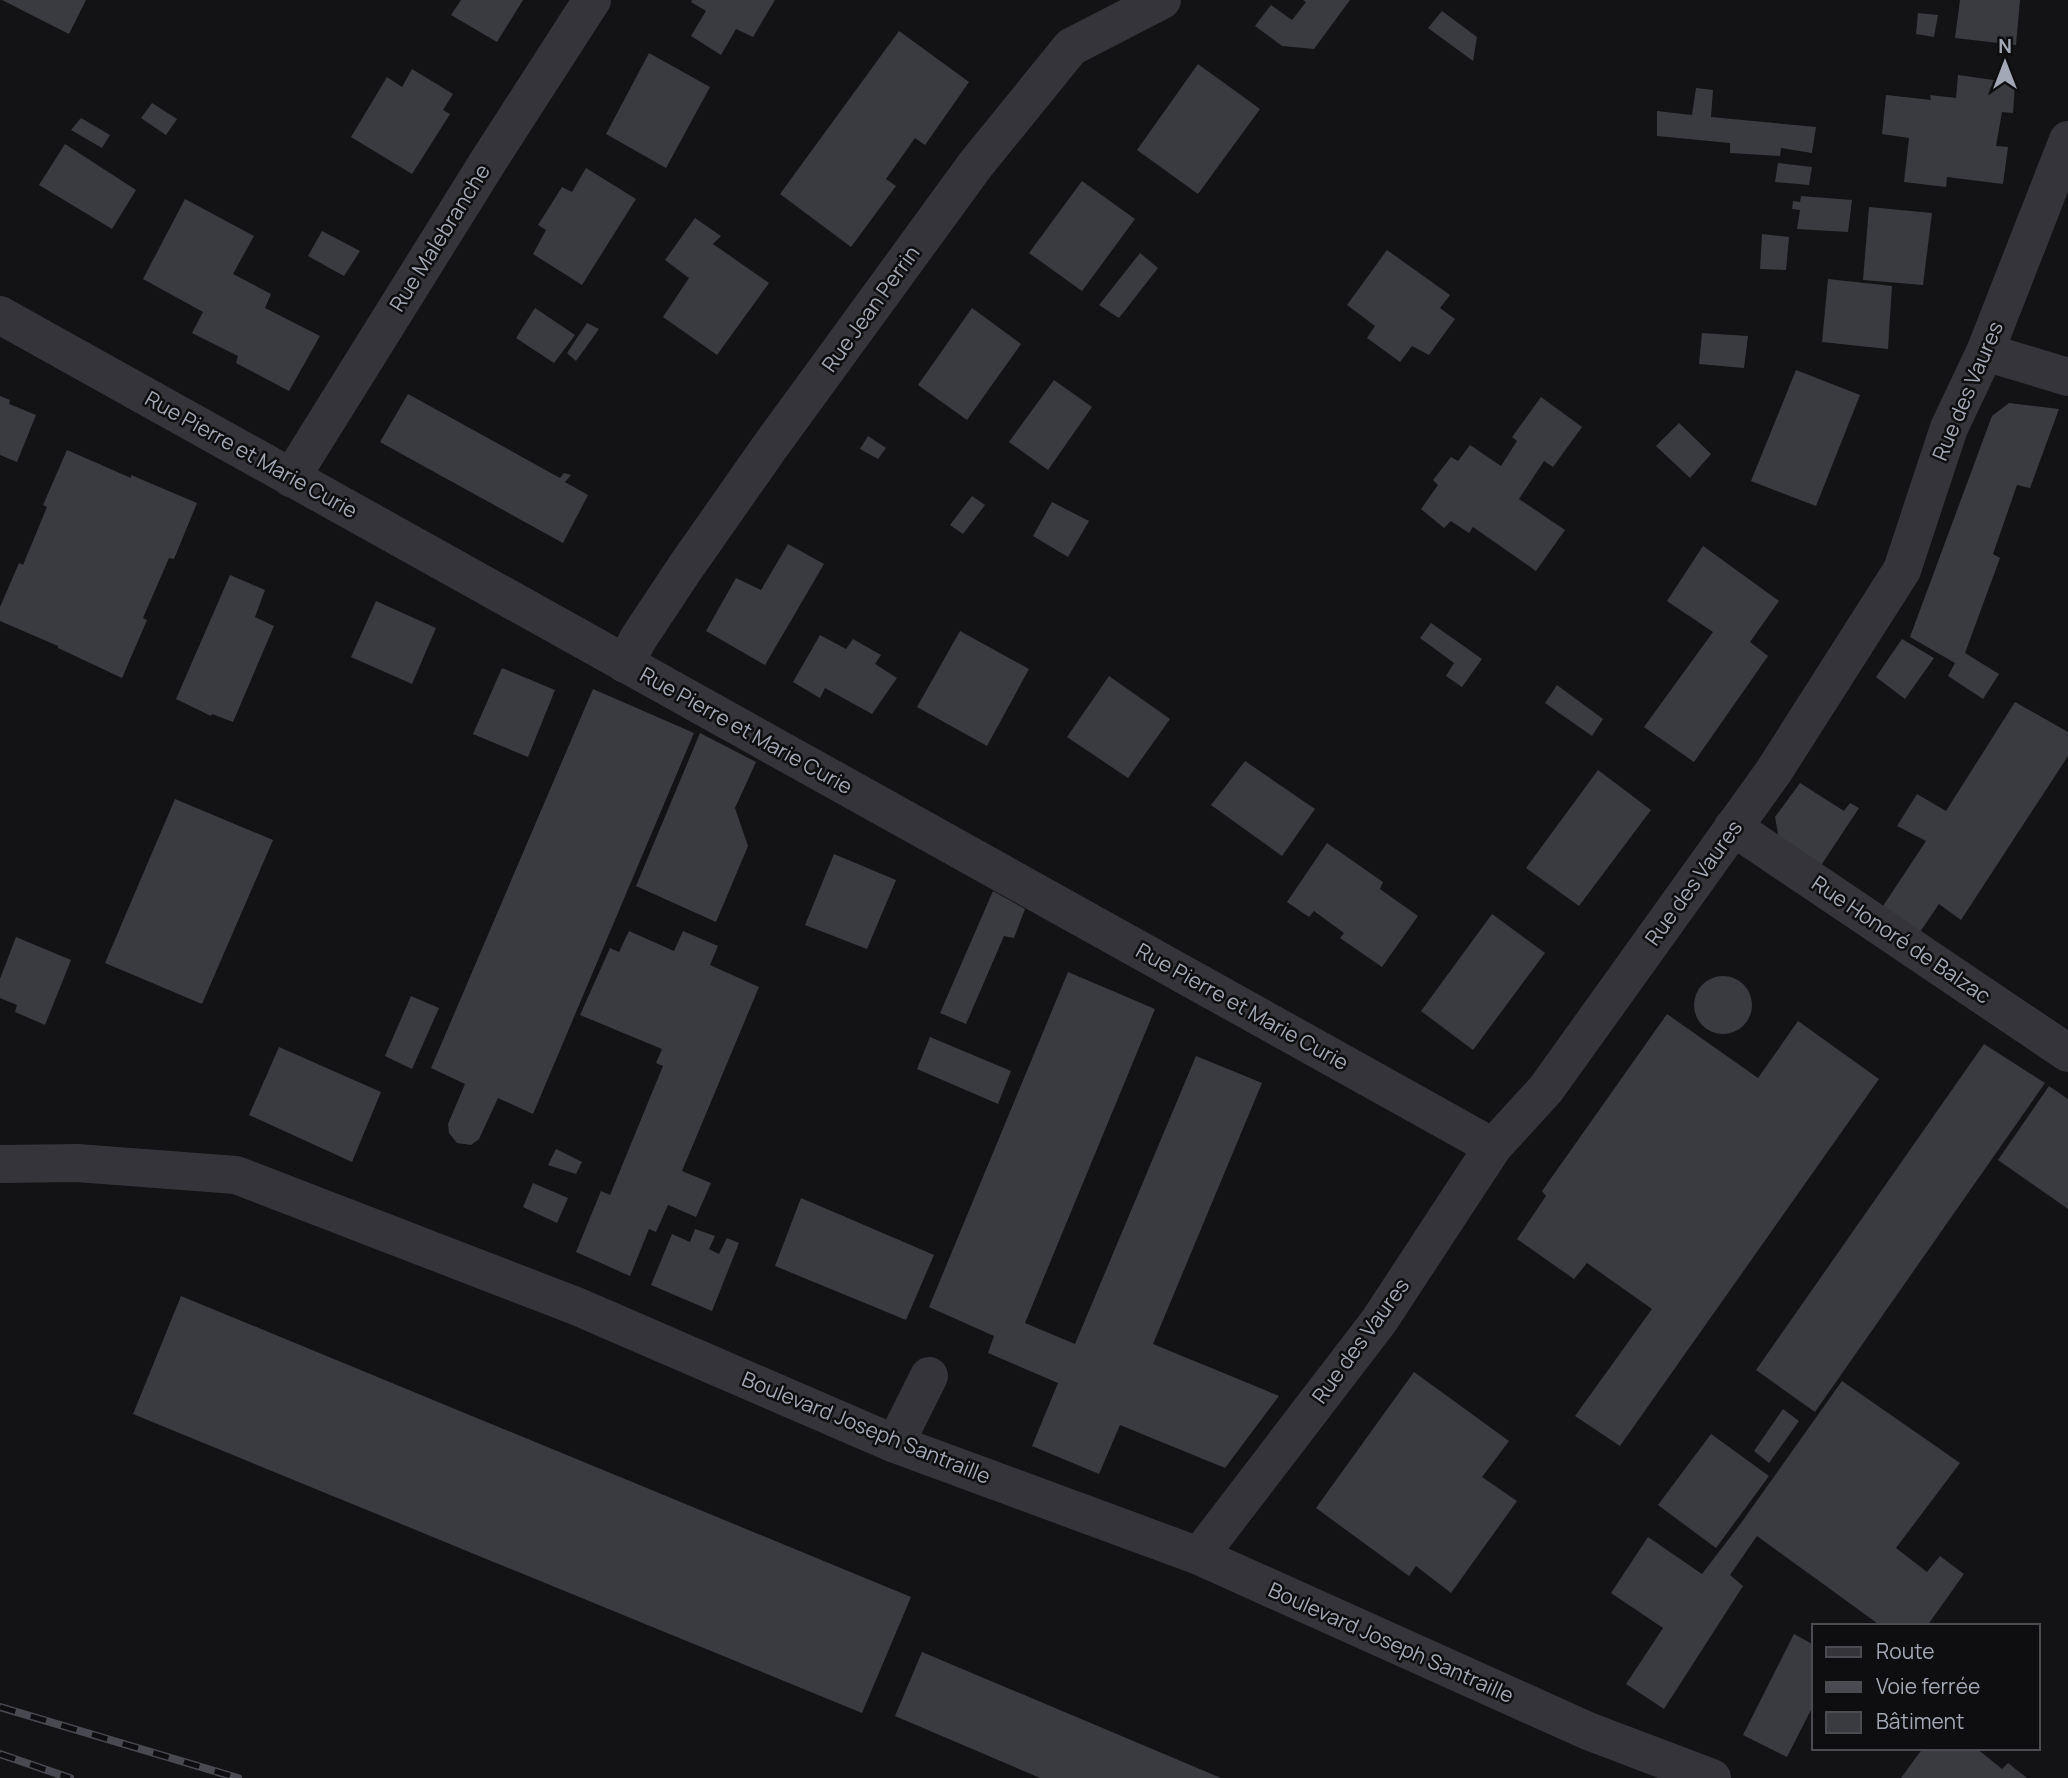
<svg xmlns="http://www.w3.org/2000/svg" width="2068" height="1778" viewBox="0 0 2068 1778" font-family="Manrope,sans-serif">
<style>
.building{fill:#3a3b40}
.lines{fill:none;stroke-linecap:round;stroke-linejoin:round}
.minor{stroke:#34343a;stroke-width:38}
.rail-casing{stroke:#494a51;stroke-width:8}
.rail{stroke:#0e0e10;stroke-width:5;stroke-dasharray:16;stroke-linecap:butt}
.labels{text-anchor:middle;stroke-width:5;stroke-linejoin:round;paint-order:stroke}
.street-label{font-size:21px;fill:#a3a8b6;stroke:#0e0e10}
</style>
<rect width="100%" height="100%" fill="#131315"/>
<g class="building">
<path d="M2,0H86L69,34Z"/>
<path d="M461,0H523L497,42L451,15Z"/>
<path d="M692,0H775L753,37L736,29L721,55L691,36L706,11L691,2Z"/>
<path d="M1303,0H1350L1314,49L1282,46L1255,26L1271,5L1292,20L1306,2Z"/>
<path d="M1960,0H2020L2016,45L1955,38Z"/>
<path d="M1442,11L1477,37L1473,61L1428,28Z"/>
<path d="M1918,13L1938,15L1934,37L1916,34Z"/>
<path d="M899,31L969,82L925,145L915,138L886,179L896,186L851,247L780,194Z"/>
<path d="M649,53L710,87L666,168L606,134Z"/>
<path d="M1198,64L1260,109L1198,194L1137,150Z"/>
<path d="M412,69L453,94L443,110L450,114L412,174L351,137L387,77L402,87Z"/>
<path d="M1958,75L2015,83L2013,113L2002,112L1996,146L2008,147L2003,184L1947,177L1946,187L1904,182L1909,138L1882,134L1886,95L1931,100L1930,95L1956,98Z"/>
<path d="M1696,88L1713,90L1711,117L1816,127L1812,153L1781,148L1780,156L1730,153V143L1657,136V111L1692,115Z"/>
<path d="M152,103L177,119L166,135L141,118Z"/>
<path d="M81,118L110,135L102,148L71,130Z"/>
<path d="M65,144L136,190L112,229L39,185Z"/>
<path d="M1778,163L1812,167L1809,185L1775,182Z"/>
<path d="M586,168L636,199L582,285L533,254L546,230L538,225L562,187L572,192Z"/>
<path d="M1082,181L1135,219L1082,291L1029,253Z"/>
<path d="M1801,196L1852,200L1848,232L1797,229L1800,210L1792,209L1793,201L1800,202Z"/>
<path d="M185,199L254,236L233,274L271,294L265,308L320,336L289,391L236,363L238,356L192,333L203,312L143,279Z"/>
<path d="M1869,207L1932,213L1923,285L1863,280Z"/>
<path d="M695,218L721,236L713,244L769,283L717,355L663,317L689,278L665,260Z"/>
<path d="M322,231L360,251L344,276L308,256Z"/>
<path d="M1762,234L1789,237L1786,270L1760,269Z"/>
<path d="M1387,250L1450,295L1440,308L1455,319L1429,355L1412,346L1400,362L1367,338L1375,326L1347,305Z"/>
<path d="M1140,253L1158,268L1119,318L1099,305Z"/>
<path d="M1828,279L1892,286L1888,349L1822,342Z"/>
<path d="M535,308L575,335L554,363L516,338Z"/>
<path d="M972,308L1021,344L967,420L918,385Z"/>
<path d="M587,323L599,329L576,361L567,353Z"/>
<path d="M1702,333L1748,336L1744,368L1699,364Z"/>
<path d="M1796,370L1860,395L1816,506L1751,481Z"/>
<path d="M1054,380L1092,407L1048,470L1009,442Z"/>
<path d="M408,394L560,478L564,473L571,475L565,482L588,495L563,543L380,442Z"/>
<path d="M0,396L10,400L9,404L36,415L17,462L0,455Z"/>
<path d="M1541,397L1582,427L1553,467L1544,461L1519,499L1565,530L1536,571L1473,527L1469,533L1451,521L1444,528L1421,509L1438,485L1433,480L1451,457L1458,461L1470,445L1501,466L1517,441L1512,437Z"/>
<path d="M2009,403L2059,409L2030,488L2017,485L1993,554L2000,558L1965,653L1999,674L1983,699L1948,676L1955,663L1910,637L1992,416Z"/>
<path d="M1679,423L1711,454L1690,478L1656,446Z"/>
<path d="M868,436L886,448L878,459L860,449Z"/>
<path d="M67,450L131,478V475L197,503L174,559L169,558L143,618L147,620L122,678L58,648V646L0,621V607L19,563L23,565L47,507L43,505Z"/>
<path d="M972,496L985,505L963,534L950,525Z"/>
<path d="M1052,502L1089,521L1068,557L1033,536Z"/>
<path d="M788,544L824,564L765,665L706,631L736,578L761,590Z"/>
<path d="M1703,546L1779,601L1750,642L1768,656L1694,762L1644,727L1713,632L1667,601Z"/>
<path d="M230,575L265,590L255,617L274,626L233,722L212,714L211,716L176,699Z"/>
<path d="M376,601L436,628L412,684L351,657Z"/>
<path d="M1431,623L1482,659L1462,687L1446,676L1454,663L1420,638Z"/>
<path d="M960,631L1029,669L987,746L917,707Z"/>
<path d="M820,635L846,649L853,639L881,655L875,664L897,678L872,714L825,688L820,698L793,682Z"/>
<path d="M1902,639L1934,658L1905,699L1876,677Z"/>
<path d="M502,668L555,690L528,757L473,734Z"/>
<path d="M1109,676L1170,719L1128,778L1067,737Z"/>
<path d="M1557,685L1603,719L1592,736L1545,703Z"/>
<path d="M593,689L694,733L533,1114L498,1098L479,1139L471,1145L457,1143L449,1133L448,1124L465,1084L431,1068Z"/>
<path d="M2015,702L2068,732V756L1961,920L1939,904L1920,932L1883,906L1926,841L1897,826L1917,794L1946,811Z"/>
<path d="M700,733L756,762L735,808L748,846L716,922L636,886Z"/>
<path d="M1245,761L1315,809L1282,856L1211,805Z"/>
<path d="M1598,770L1651,810L1579,906L1526,868Z"/>
<path d="M1800,783L1844,811L1850,803L1859,808L1820,867L1779,839L1775,817Z"/>
<path d="M175,799L273,840L202,1004L105,963Z"/>
<path d="M1327,843L1383,882L1380,889L1418,916L1382,967L1340,938L1344,933L1314,911L1309,917L1287,902Z"/>
<path d="M834,854L896,880L867,949L805,925Z"/>
<path d="M993,891L1025,909L1014,938L1004,936L966,1024L940,1013Z"/>
<path d="M1492,914L1545,953L1473,1050L1421,1011Z"/>
<path d="M629,931L674,951L683,931L718,946L710,965L759,987L682,1171L711,1183L696,1217L668,1205L656,1232L649,1229L630,1276L576,1252L601,1191L610,1195L663,1066L656,1063L662,1049L580,1015L610,948L619,952Z"/>
<path d="M16,937L71,960L45,1025L15,1012L17,1005L0,998V979Z"/>
<path d="M1068,972L1155,1009L1025,1323L1075,1344L1196,1056L1262,1083L1153,1344L1279,1396L1225,1468L1120,1425L1099,1474L1032,1446L1058,1383L988,1353L994,1336L929,1307Z"/>
<circle cx="1723" cy="1005" r="29"/>
<path d="M411,996L439,1008L412,1069L385,1056Z"/>
<path d="M1667,1014L1758,1078L1798,1021L1879,1079L1620,1446L1575,1416L1652,1309L1587,1263L1574,1279L1517,1239L1546,1196L1542,1191Z"/>
<path d="M930,1037L1011,1071L998,1104L917,1069Z"/>
<path d="M1984,1044L2045,1083L1815,1412L1756,1370Z"/>
<path d="M279,1047L381,1092L352,1162L249,1115Z"/>
<path d="M2049,1086L2068,1099V1209L1998,1160Z"/>
<path d="M556,1149L582,1162L576,1174L548,1165Z"/>
<path d="M533,1183L568,1198L557,1223L523,1207Z"/>
<path d="M801,1198L934,1255L906,1320L775,1266Z"/>
<path d="M695,1229L715,1236L709,1249L719,1254L727,1238L739,1243L712,1311L651,1285L672,1234L690,1242Z"/>
<path d="M181,1296L911,1597L862,1713L133,1414Z"/>
<path d="M1414,1372L1509,1441L1482,1477L1517,1501L1451,1593L1416,1566L1409,1576L1316,1508Z"/>
<path d="M1842,1381L1960,1463L1896,1548L1927,1572L1940,1556L1964,1574L1927,1626H1881L1757,1536L1730,1575L1743,1586L1664,1709L1626,1684L1663,1628L1611,1593L1648,1537L1702,1574L1741,1523Z"/>
<path d="M1783,1409L1799,1421L1769,1463L1754,1451Z"/>
<path d="M1711,1434L1769,1476L1716,1548L1658,1505Z"/>
<path d="M1794,1634L1814,1645V1704L1787,1757L1743,1735Z"/>
<path d="M922,1652L1221,1778H1040L895,1716Z"/>
<path d="M1923,1748H1976L2002,1769L2008,1763L2027,1778H1901Z"/>
</g>
<g class="lines">
<g class="minor">
<path d="M0,315L1493,1147"/>
<path d="M1985,352L2068,377"/>
<path d="M291,478L489,160L592,0"/>
<path d="M625,664L638,639L685,568L769,448L976,164L1071,47L1162,0"/>
<path d="M1733,827L2068,1053"/>
<path d="M0,1164L77,1163L236,1175L576,1306L895,1444L1199,1556L1588,1731L1712,1778"/>
<path d="M895,1444L929,1376"/>
<path d="M1199,1556L1379,1321L1493,1147L1546,1089L1774,771L1902,570L1949,428L1985,352L2068,140"/>
</g>
<g class="rail-casing">
<g id="rail">
<path d="M0,1707L238,1778"/>
<path d="M0,1754L70,1778"/>
</g>
</g>
<use href="#rail" class="rail"/>
</g>
<g class="labels">
<g class="street-label">
<text transform="translate(440 238) rotate(-58)" y="7">Rue Malebranche</text>
<text transform="translate(871 309) rotate(-54)" y="7">Rue Jean Perrin</text>
<text transform="translate(1968 391) rotate(-67)" y="7">Rue des Vaures</text>
<text transform="translate(251 455) rotate(29)" y="7">Rue Pierre et Marie Curie</text>
<text transform="translate(746 731) rotate(29)" y="7">Rue Pierre et Marie Curie</text>
<text transform="translate(1694 883) rotate(-54)" y="7">Rue des Vaures</text>
<text transform="translate(1901 940) rotate(34)" y="7">Rue Honoré de Balzac</text>
<text transform="translate(1242 1007) rotate(29)" y="7">Rue Pierre et Marie Curie</text>
<text transform="translate(1361 1341) rotate(-54)" y="7">Rue des Vaures</text>
<text transform="translate(866 1428) rotate(22)" y="7">Boulevard Joseph Santraille</text>
<text transform="translate(1391 1643) rotate(24)" y="7">Boulevard Joseph Santraille</text>
</g>
</g>
<rect x="1812" y="1624" width="228" height="126" fill="#0e0e10" stroke="#4a4c52" stroke-width="2"/>
<rect x="1826" y="1647" width="35" height="10" fill="#34343a" stroke="#4a4c52" stroke-width="2"/>
<text x="1876" y="1659" font-size="21" fill="#a3a8b6">Route</text>
<rect x="1826" y="1682" width="35" height="10" fill="#494a51" stroke="#4a4c52" stroke-width="2"/>
<text x="1876" y="1694" font-size="21" fill="#a3a8b6">Voie ferrée</text>
<rect x="1826" y="1712" width="35" height="21" fill="#3a3b40" stroke="#4a4c52" stroke-width="2"/>
<text x="1876" y="1729" font-size="21" fill="#a3a8b6">Bâtiment</text>
<g transform="translate(2005 63)" stroke="#0e0e10" stroke-width="5" paint-order="stroke">
<path d="M0-5L12 26L0 18L-12 26Z" fill="#a3a8b6"/>
<text y="-10" font-size="19" font-weight="bold" text-anchor="middle" fill="#a3a8b6">N</text>
</g>
</svg>
